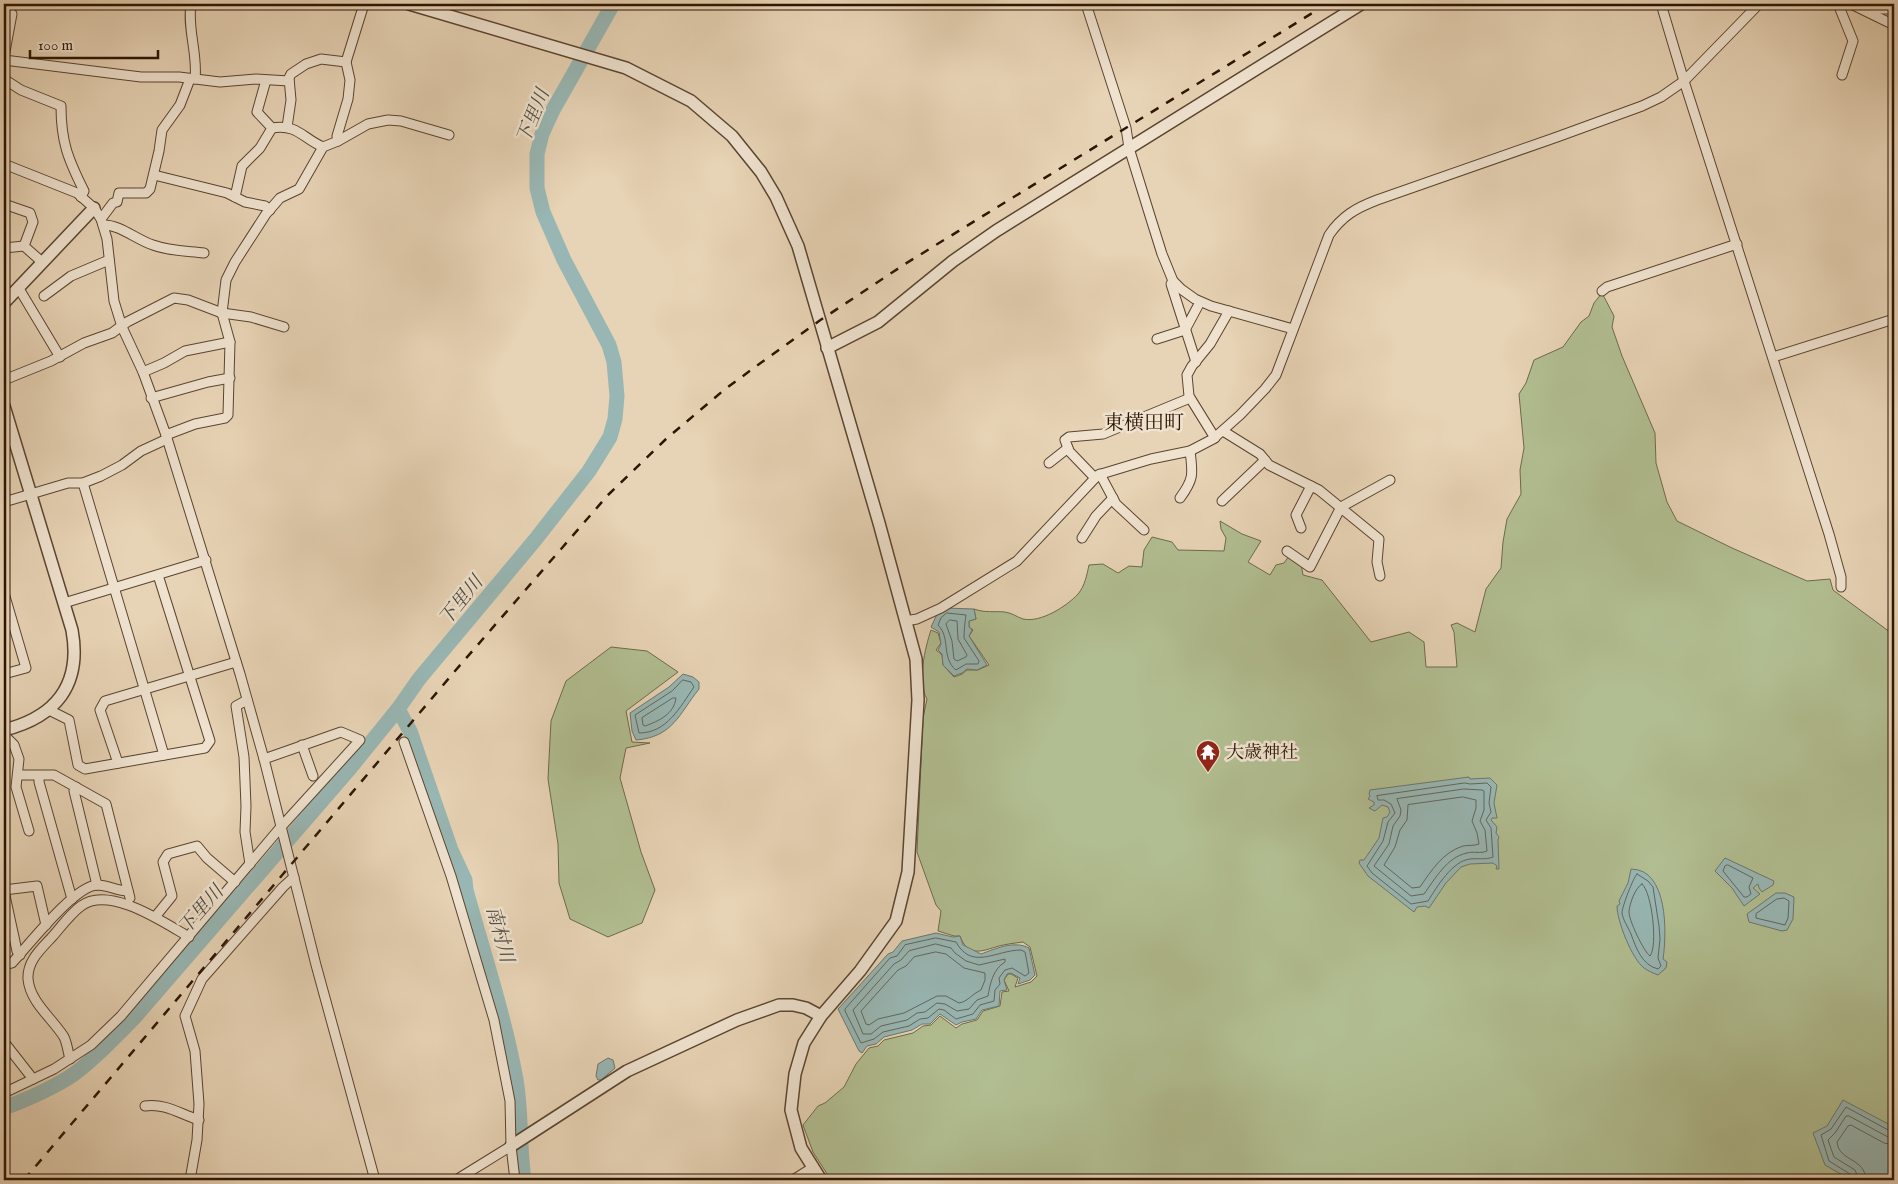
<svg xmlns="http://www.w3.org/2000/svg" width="1898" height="1184" viewBox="0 0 1898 1184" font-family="'IM FELL English','Noto Serif JP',serif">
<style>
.green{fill:#b1be91;stroke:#6e6a4a}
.water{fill:#98b7b4;stroke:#6d766d}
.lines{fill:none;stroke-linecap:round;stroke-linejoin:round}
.shore{stroke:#62665c;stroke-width:1}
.river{stroke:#98b7b4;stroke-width:15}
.minor-casing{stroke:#5b4430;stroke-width:11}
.tertiary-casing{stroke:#5b4430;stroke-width:14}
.primary-casing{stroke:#2c1503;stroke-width:16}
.minor{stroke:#efe2cf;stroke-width:9}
.tertiary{stroke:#efe2cf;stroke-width:11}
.primary{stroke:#e7d3b5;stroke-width:14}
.rail{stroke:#2c1503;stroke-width:2.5;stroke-dasharray:9 9;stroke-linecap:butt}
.labels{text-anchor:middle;stroke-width:5;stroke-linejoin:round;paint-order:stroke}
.poi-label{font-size:18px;fill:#2c1503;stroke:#efe2cf;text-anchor:start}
.water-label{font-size:19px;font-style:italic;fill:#524e41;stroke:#efe2cf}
.quarter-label{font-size:20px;fill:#2c1503;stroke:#efe2cf}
</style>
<rect width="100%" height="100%" fill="#e7d3b5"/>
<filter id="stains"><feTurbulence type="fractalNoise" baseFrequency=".004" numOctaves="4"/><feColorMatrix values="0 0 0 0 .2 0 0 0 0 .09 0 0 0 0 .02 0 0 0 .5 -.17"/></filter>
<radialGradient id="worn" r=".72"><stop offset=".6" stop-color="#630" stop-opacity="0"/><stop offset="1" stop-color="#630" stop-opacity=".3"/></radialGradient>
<g class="green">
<path d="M1602,293L1614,316L1612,327L1622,356L1655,433L1656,463L1667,502L1677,521L1732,548L1807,581L1830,579L1833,590L1894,635V1180H831L813,1152L803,1125L818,1106L825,1103L844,1087L856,1064L869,1048L878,1046L884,1040L913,1033L923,1026L931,1025L940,1016L956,1028L962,1024L977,1020L983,1011L1000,1006L1002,992L1009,991L1004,980L1008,974H1011L1018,978L1015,987L1031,982L1037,976L1030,947L1023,942C1015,943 1007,944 999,946C982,951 968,958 960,936H954L938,931L941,911L936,905L917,852L923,718L927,699C917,682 925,648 931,630L938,633L941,643L936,650L942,655L943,665L954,677L962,674L967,670H978L989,665L969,636L973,630L969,627V621L976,619L974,609C985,613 994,611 1005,612C1012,613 1017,617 1023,619C1041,623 1067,606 1078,594C1085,586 1087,574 1089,565L1103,564L1118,573L1129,566L1142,567L1144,550L1152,537L1172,542L1178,550L1224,551L1226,538L1221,529L1220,521L1242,534L1261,541L1248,562L1270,575L1276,565L1284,563L1289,556L1301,564L1303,575L1322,580L1371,642L1409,632L1424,642L1426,667H1457L1454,632L1451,625L1457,623L1475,632L1486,589L1501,568L1503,542L1507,519L1521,494L1520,470L1524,448L1519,394L1526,383L1534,360L1563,347L1581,322L1589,316L1594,303Z"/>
<path d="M611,647L647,651L678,672L626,711L632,742L650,743L626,748L620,778L641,852L655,890L642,923L608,937L570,919L559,883L558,844L548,779L551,721L566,681Z"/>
</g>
<g class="water">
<path d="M945,608L974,609L976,619L969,621V627L972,630L969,636L987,665L977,670L967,669L962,673L954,676L943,665L942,654L938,650L941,644L939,632L931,627L938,612Z"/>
<path d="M683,674L693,677L699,682V689C679,714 673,737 636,740L632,731L630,713L669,687Z"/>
<path d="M1469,777L1470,779L1490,778L1497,785L1494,803L1497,818H1492L1491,820L1497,827L1496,833L1499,837L1498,840L1499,869H1496L1497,866L1493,863L1470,864L1461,867L1446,883L1429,908L1425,906L1417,907L1414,912L1368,876L1359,863L1360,860H1364L1379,838L1383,818L1387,817L1390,812L1388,807L1382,805L1375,811L1369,808L1374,805V802L1368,799L1370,796L1369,794L1370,790Z"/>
<path d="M1725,858L1774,881L1773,885L1762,892L1759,888L1758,884L1753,888L1760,894L1744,906L1732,888L1715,871Z"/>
<path d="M1631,869C1668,869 1667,933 1663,959L1667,962L1666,968L1658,975C1653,973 1648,971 1644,968C1632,959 1617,921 1617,906L1620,904L1619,901L1628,883Z"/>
<path d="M1776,893H1785L1794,897L1793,919L1787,930L1782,931L1749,922L1747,914Z"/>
<path d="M936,933L953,937L960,936L963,945L981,954C995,949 1014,940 1029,948L1035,975L1030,980L1018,984L1020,978L1011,973L1007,974L1004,980L1007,990L1000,991L999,1006L982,1010L976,1019L962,1022L956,1025L940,1014L930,1024H922L912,1030L884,1037L876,1044L867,1046L862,1053L859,1051L838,1009L888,954L893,952L902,941Z"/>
<path d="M608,1058L613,1060L615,1068L601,1080H598L596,1076L598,1064Z"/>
<path d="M1843,1100L1894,1127V1180H1851L1825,1165L1813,1133L1827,1126Z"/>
</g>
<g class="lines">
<g class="shore">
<path d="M947,613L966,615C965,622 964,630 964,638L979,661L978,664H966L956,670C941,658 951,638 938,625L941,618Z"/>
<path d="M950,620L957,621L958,639L967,655L966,657L957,661L954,659L952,641L946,624Z"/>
<path d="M683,680L691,682L694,687C680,707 667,733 639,733L635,715L672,691Z"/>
<path d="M673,698H676C674,714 659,721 645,726L643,725L642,718Z"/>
<path d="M1465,783L1470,784L1487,783L1491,787L1489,803L1491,812L1486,820L1491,828L1493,857C1486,860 1478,858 1470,859C1452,861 1437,887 1428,901L1411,904L1372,873L1367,866L1383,841L1388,822L1395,813L1391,804L1384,800H1378L1377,796Z"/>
<path d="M1464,789L1482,790L1484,791V810L1480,821L1485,830L1487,851C1480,854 1474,851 1467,853C1447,857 1435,879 1424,894L1411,896L1374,866L1389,844L1393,826L1400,816L1401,810L1397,799Z"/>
<path d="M1463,797L1476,800V808L1472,821L1477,833L1479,844C1474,846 1468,845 1463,846C1443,852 1431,871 1420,887L1412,888L1384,865L1395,847L1400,830L1407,820L1408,805Z"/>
<path d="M1728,865L1753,878L1749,887L1751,894L1747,897H1744L1723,871L1725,866Z"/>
<path d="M1637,874L1648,881L1653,887L1659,926L1660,939L1658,958L1661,966L1658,969C1642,965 1636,948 1631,934C1628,927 1623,920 1622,913C1622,907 1633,878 1637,874Z"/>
<path d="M1642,884C1652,892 1658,946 1650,956C1644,952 1628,919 1629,911C1630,903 1635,888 1642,884Z"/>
<path d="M1777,899L1784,898L1789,901L1788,918L1785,925L1756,918V914Z"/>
<path d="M936,938L956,942C972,971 996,950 1021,950L1025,952L1029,973L1025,976L1012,968L1005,970L999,978L1000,984L995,990L994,1001L980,1005L973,1014L956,1019L944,1010L939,1009L928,1018L920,1019L909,1026L883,1032L874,1039L861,1043L845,1011V1009L890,958L897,956L905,945Z"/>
<path d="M936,944L951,948L955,953L966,961L979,965L1005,959V962C993,969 990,984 988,996L977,1000L969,1009L957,1011L945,1004L937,1003L925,1012L917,1013L907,1020L881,1026L871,1034H863L853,1010L894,964L901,960L909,951Z"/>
<path d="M936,952L946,954L964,968L985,973V980L981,990C972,994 967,1002 959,1003L946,996H937L904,1013L878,1019L869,1025L866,1024L861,1011L898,970L906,966L914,957Z"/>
<path d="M1852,1180L1850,1174L1829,1161L1821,1135L1831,1129L1846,1107L1890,1131H1894"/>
<path d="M1859,1180L1855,1170L1834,1157L1828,1140L1835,1133L1846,1116H1849L1888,1137L1894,1138"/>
<path d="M1866,1180C1865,1157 1839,1162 1837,1142L1848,1126L1851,1125L1884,1143L1894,1145"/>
</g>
<g class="river">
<path d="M398,709L410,731L451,850L465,880L466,890C483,951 503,1012 515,1074C522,1109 519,1145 524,1180"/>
<path d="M4,1108C28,1099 52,1089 74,1074C96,1058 115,1037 134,1018L351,767L398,709L419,679L535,540L589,471L610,437L615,419L617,396L614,362L609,345L564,260L543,212L537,188V154L542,134L553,110L613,4"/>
</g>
<g class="minor-casing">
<g id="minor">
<path d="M191,4C187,29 198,54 195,79"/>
<path d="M1086,4L1126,128L1129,148L1151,219L1162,254L1173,281L1181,289L1195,299L1211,306L1293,329"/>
<path d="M1661,4L1684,81L1829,534L1841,577V587"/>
<path d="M1838,4L1853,41L1842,75"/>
<path d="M1851,4L1894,25"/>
<path d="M4,9L12,14L4,57"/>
<path d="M1865,9H1894"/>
<path d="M4,60L141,77H179L220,82L256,79L289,81"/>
<path d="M4,79L21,90L61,106C61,142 68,159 84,191L81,197"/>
<path d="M287,127L291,100L289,78L291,74L306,64L321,59L346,62"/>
<path d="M272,128C298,124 302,138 323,147"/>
<path d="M338,141L337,136L348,99L350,80L346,62L364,4"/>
<path d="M4,164L77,193L94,208L101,219L107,239L114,301L122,327L143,372L166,435L240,674L264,759L316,965L375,1180"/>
<path d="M154,175L227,193L245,202L265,206L270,210"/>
<path d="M235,197L242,166L260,148L272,128L257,112L266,80"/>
<path d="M4,204L30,213L33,222L24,246"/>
<path d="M101,219L113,203L117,202L119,193H146L150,189L159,151L162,130L180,105L190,79"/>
<path d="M103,225C119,224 137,240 153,245C169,251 187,251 204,253"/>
<path d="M4,248L24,246L42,262"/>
<path d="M1173,281L1171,284L1196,362"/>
<path d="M18,287L60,357"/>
<path d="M1602,291L1607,287L1737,244"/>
<path d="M44,296L71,276L109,260"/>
<path d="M1157,339L1185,330L1200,302"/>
<path d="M1773,357L1894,319"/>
<path d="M143,372L164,363L185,351L230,342"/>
<path d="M4,380L51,361L84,343L112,333L127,322L174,298L188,300L222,313L251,317L284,327"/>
<path d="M151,398L208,382L230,378"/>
<path d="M1223,431L1260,454L1269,465L1319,490L1379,539L1377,562L1380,576"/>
<path d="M166,435L195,424L225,418L228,415L230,342L222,313L226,280L235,262L266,214L280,198L299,189L323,147L338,141L368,124L388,120L401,121L449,135"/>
<path d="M1215,438L1189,396L1187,375L1192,366L1210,344L1229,311"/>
<path d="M1049,463L1068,448"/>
<path d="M1100,474L1116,504L1144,530"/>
<path d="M1095,478L1069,451L1065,440L1069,437L1103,434L1190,398"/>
<path d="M83,483L164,755"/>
<path d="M1180,498C1194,479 1193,474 1190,451"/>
<path d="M1222,501L1265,460"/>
<path d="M4,502L68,483H83L101,476L122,465L141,451L167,439"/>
<path d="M1301,528L1296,515L1311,486"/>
<path d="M1082,538L1096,516L1113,498"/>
<path d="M1287,551L1310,567L1341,507L1390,480"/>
<path d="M4,593L26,668L4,674"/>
<path d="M64,603L206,560"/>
<path d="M905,621L917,619L941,608L1017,561L1098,475L1151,459L1190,451L1213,439L1240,415L1265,389L1276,375L1329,235C1342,216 1356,208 1377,200L1557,137L1642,106L1661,97L1684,81L1759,4"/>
<path d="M247,700L236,706L244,757L246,806L245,832L250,864"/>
<path d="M49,710L69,720L78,765L85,769L205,748L210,741L158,575"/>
<path d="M4,730L6,737L14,745L19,759L16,787L29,831"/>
<path d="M404,742L451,876L494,1020L510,1101L511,1146L515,1180"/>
<path d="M302,745L313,776"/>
<path d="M118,763L100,710L105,701L236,662"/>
<path d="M18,775H54L106,804L130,898"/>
<path d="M39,776V782L72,899"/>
<path d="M76,787L74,791L97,885"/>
<path d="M4,890L37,886L46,925"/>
<path d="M4,891L17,951L20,955"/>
<path d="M155,917L172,896L163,862L168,854L197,846L207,858L235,882"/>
<path d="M4,965L12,963C28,946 74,886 97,885C108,885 117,891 128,891"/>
<path d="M4,1042L33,1079"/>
<path d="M70,1059C68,1052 67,1043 64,1037C52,1018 30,1002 28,979C27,961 41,949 52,937C61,927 70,914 81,906C109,885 163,922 189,937"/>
<path d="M4,1093L54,1069L91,1045L121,1016L280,828L360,740L341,732L264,759"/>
<path d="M145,1106C165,1103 180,1114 199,1120"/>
<path d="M190,1180L197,1140L199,1104L195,1051L185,1016L202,979L283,887L294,877"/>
<path d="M456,1180L511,1146"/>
<path d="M793,1180L812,1168"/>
</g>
</g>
<g class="tertiary-casing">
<g id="tertiary">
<path d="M409,4L626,68L691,101L732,136L761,172L776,197L798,246L879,523L916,659L918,700L908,872L896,921L860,971L821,1016L804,1043L795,1074L791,1110L801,1148L821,1180"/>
<path d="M4,303L94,208"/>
<path d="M827,348L878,322L953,261L996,231L1361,4"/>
<path d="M4,406L72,630C82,685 56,717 4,730"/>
<path d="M511,1146L627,1071L737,1020L779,1005H793L806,1008L821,1016"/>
</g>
</g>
<g class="primary-casing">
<path id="primary" d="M4,6V4"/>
</g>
<use href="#minor" class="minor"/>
<use href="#tertiary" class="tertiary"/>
<use href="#primary" class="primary"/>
<path class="rail" d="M24,1180L455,671L608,495L666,439L724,390L755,367L819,321L905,264L1327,4"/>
</g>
<defs>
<g id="temple-pin" transform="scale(1.25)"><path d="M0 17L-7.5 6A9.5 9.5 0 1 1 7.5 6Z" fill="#8f2418" stroke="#efe2cf"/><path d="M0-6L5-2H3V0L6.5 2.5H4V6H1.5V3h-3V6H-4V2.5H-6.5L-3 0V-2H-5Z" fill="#fff"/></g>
</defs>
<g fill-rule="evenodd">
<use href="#temple-pin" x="1208" y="752"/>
</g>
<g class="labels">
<g class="poi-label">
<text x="1226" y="758">大歳神社</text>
</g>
<g class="water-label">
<text transform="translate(532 116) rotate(-68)" y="7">下里川</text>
<text transform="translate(460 600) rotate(-51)" y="7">下里川</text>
<text transform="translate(200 909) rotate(-49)" y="7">下里川</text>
<text transform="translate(501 934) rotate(75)" y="7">南村川</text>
</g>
<g class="quarter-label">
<text x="1144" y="429">東横田町</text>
</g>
</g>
<rect width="1898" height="1184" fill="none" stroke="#e7d3b5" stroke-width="20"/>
<rect x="5" y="5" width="1888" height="1174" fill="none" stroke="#2c1503" stroke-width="2.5"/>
<rect x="10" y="10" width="1878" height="1164" fill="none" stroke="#2c1503"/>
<path d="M30 50v8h128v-8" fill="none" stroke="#2c1503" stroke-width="2.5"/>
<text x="38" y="50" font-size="15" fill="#2c1503" stroke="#efe2cf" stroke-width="4" paint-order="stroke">100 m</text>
<rect width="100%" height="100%" filter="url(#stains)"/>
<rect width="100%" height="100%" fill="url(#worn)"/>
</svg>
